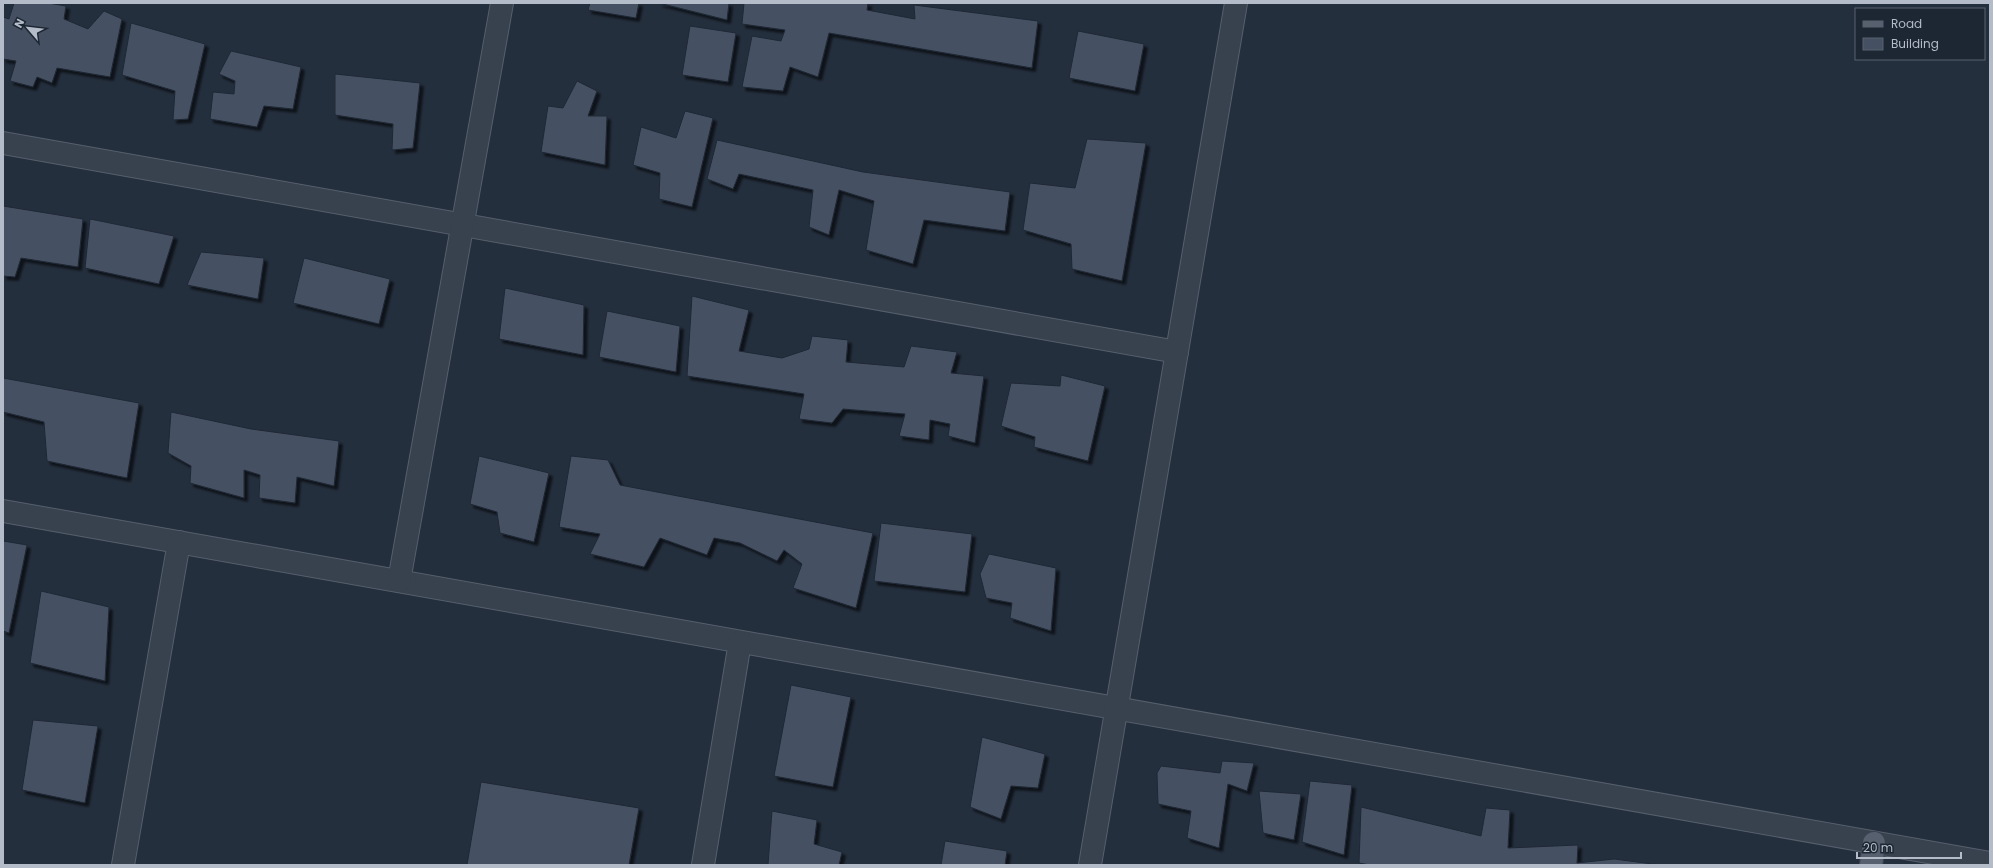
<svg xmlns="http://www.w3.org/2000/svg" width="1993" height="868" viewBox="0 0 1993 868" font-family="Poppins,sans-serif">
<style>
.building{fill:#455162;stroke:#1f2835;filter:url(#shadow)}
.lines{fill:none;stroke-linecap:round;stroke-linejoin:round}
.minor-casing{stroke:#565f6c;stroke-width:24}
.major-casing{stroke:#414a57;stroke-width:24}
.minor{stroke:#38414e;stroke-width:22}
.major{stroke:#56606e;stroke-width:22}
</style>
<defs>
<filter id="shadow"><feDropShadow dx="3.5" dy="3.5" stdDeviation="1" flood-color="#0009"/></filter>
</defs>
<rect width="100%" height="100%" fill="#242f3e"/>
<g class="building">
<path d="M14,3H48L66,6L64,19L88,29L104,11L122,19L110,77L57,68L52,83L37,77L33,87L10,81L16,61L3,59V17L9,19Z"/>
<path d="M590,3H639L636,18L588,10Z"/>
<path d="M659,3H729L727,20Z"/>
<path d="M744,3H868L867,10L915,19L914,5L1038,21L1032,68L829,33L818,77L790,67L783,91L742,87L752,36L781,41L785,30L742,24Z"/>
<path d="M131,23L205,44L188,119L173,120L175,91L122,75Z"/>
<path d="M690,26L736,33L728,82L682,75Z"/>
<path d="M1078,31L1144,44L1135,91L1069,78Z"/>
<path d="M231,51L301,67L293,109L264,106L257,127L210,119L213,92L234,94L235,81L219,74Z"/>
<path d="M335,74L420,83L413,148L392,150L393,124L335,115Z"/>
<path d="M577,81L597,91L588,116H607L605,165L541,152L548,106L563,108Z"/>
<path d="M685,111L713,118L692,207L659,199L660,173L633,165L641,127L676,138Z"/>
<path d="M1087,139L1146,143L1122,281L1072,269L1071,244L1023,230L1030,183L1075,188Z"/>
<path d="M717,140L863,172L1010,192L1005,231L924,220L913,264L866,250L874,201L839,190L829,235L809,227L813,190L739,174L733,189L707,179Z"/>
<path d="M3,206L83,219L78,267L21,258L15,277L3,276Z"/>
<path d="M90,219L174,236L159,284L85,268Z"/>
<path d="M201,252L264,258L258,299L187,285Z"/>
<path d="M304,258L390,279L379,324L293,303Z"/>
<path d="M505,288L584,305L583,355L499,339Z"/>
<path d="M692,296L749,310L739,351L782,358L809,349L812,336L848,340L846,362L904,367L911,346L957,352L951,373L984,376L975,443L948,436L950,424L930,420L929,440L899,436L905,414L843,409L832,423L799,419L804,394L687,376Z"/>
<path d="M607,311L680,326L676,372L599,357Z"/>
<path d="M1061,375L1105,386L1088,461L1034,447L1035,437L1001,426L1011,383L1060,386Z"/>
<path d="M3,378L139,403L127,478L47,461L44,422L3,412Z"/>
<path d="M171,412L251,429L339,441L334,486L297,477L295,503L259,498L260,475L244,470V498L190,483L191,466L168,453Z"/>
<path d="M479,456L549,473L534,542L500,533L497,512L470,504Z"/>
<path d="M571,456L608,460L620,485L873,533L856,608L793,588L802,564L784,550L777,561L740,543L714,538L707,555L660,538L644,567L590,554L600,534L559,527Z"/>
<path d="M881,523L972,534L965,592L874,581Z"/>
<path d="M3,541L27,545L9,633L3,631Z"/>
<path d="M989,554L1056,568L1051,631L1010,618L1012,603L986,598L980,574Z"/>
<path d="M41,591L109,607L105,681L30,663Z"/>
<path d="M791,685L851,697L833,787L774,776Z"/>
<path d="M33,720L98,726L85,803L22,790Z"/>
<path d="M982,737L1045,754L1038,788L1011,786L1001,819L970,807Z"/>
<path d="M1222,761L1254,763L1247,791L1228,784L1219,848L1187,838L1191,811L1158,804L1157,773L1161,766L1220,773Z"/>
<path d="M1310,781L1352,785L1344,855L1302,842Z"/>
<path d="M481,782L639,808L629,865H467Z"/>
<path d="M1259,791L1301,794L1294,840L1263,833Z"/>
<path d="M1361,807L1481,836L1486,808L1510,810L1508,848L1578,845L1577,863L1614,859L1660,865H1370L1359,863Z"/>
<path d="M772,811L817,820L814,844L842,852L839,865H768Z"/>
<path d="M945,841L1007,851L1005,865H941Z"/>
</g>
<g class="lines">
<g class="minor-casing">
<g id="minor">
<path d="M3,143L1177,352"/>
<path d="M3,511L1990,863"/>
<path d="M399,581L502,3"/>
<path d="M123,865L179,542"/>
<path d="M703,865L740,642"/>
<path d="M1090,865L1236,3"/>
</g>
</g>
<g class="major-casing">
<path id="major" d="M1871,865L1874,843"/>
</g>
<use href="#minor" class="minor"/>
<use href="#major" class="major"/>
</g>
<rect width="1993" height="868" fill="none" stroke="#b4bcc9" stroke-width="8"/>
<rect x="1855" y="8" width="130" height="52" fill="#1d2633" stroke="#59626f"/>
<rect x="1863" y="21" width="20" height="6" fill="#56606e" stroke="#59626f"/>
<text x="1891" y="28" font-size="12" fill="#b4bcc9">Road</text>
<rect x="1863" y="38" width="20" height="12" fill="#455162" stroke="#59626f"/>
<text x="1891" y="48" font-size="12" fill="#b4bcc9">Building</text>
<g transform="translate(28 28) rotate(298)" stroke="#1d2633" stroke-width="3" paint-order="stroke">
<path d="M0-3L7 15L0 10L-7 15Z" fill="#b4bcc9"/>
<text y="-6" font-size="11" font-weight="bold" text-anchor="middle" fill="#b4bcc9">N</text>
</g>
<path d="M1857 852v6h104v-6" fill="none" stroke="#b4bcc9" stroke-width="2"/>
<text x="1863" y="852" font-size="12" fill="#b4bcc9" stroke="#1d2633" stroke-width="3" paint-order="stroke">20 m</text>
</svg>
